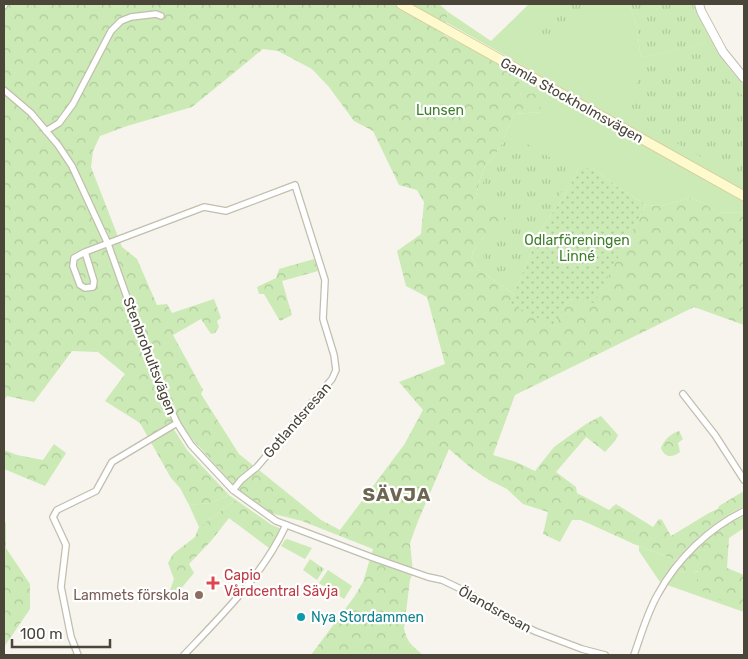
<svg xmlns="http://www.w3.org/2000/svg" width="748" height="659" viewBox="0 0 748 659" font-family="Rubik,sans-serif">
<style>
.grass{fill:#cbeab5}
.forest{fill:url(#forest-crowns);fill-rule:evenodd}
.park{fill:url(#park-tufts)}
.garden{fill:url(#garden-dots)}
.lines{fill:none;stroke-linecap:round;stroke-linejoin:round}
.minor-casing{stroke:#c2beae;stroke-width:8}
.tertiary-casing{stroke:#c2beae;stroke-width:10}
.secondary-casing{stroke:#d6ce9b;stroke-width:11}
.minor{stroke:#fff;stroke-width:5.5}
.tertiary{stroke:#fff;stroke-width:8}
.secondary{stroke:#fffacd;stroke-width:9}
.health-dot{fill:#e0444e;stroke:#fff;stroke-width:2}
.education-dot{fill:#8d6e63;stroke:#fff;stroke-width:2}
.culture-dot{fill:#0f9aa8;stroke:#fff;stroke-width:2}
.labels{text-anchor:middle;stroke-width:4.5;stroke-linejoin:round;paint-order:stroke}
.street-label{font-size:14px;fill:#4b4639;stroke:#fff}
.park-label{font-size:14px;fill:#3f7f2a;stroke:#fff}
.health-label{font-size:14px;fill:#be3a42;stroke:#fff;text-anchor:start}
.education-label{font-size:14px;fill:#785e54;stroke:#fff;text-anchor:end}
.culture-label{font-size:14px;fill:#0d838f;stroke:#fff;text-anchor:start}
.district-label{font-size:19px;font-weight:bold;letter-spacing:1px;fill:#6e6650;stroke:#fff}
</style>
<defs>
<pattern id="forest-crowns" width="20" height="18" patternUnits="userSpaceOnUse" patternTransform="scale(1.25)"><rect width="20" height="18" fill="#cbeab5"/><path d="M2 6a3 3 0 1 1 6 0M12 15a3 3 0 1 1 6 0" fill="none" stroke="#b0ca9c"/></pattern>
<pattern id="park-tufts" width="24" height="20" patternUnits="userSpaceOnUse" patternTransform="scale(1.25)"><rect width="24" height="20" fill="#cbeab5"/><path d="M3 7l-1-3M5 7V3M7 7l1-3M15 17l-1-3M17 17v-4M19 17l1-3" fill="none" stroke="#b0ca9c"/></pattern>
<pattern id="garden-dots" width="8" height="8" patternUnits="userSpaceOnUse" patternTransform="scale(1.25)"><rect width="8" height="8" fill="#cbeab5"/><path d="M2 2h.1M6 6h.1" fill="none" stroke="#b0ca9c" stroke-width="1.8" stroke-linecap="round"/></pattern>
</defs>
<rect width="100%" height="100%" fill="#f6f4ec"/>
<g class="grass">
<path d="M529,4H629L636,24L641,58L707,42L692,4H694C706,33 721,62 744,85V191L446,22L448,12L491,41Z"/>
<path d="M506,66L744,202V213L716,212L704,203L690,198L661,206L646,205L619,188L593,168H579L564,197L541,229L514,294L479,270L471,257L478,243L489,232L475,200L480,179L486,164L492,159L500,147L514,114L541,112C525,100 509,87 506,66Z"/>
<path d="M229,495L236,500L199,527L189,505L211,503Z"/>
<path d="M287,539L312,548L305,559L281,546L285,540Z"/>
<path d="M639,546L676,560L660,582L639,551Z"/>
<path d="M678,569L684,573L701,571L709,595L744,607V612L667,585Z"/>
<path d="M328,570L352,586L344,599L319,583Z"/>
</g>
<g class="forest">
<path d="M4,4H439L448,12L444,35L506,66L507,71L519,78L520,95L538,93L541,112L514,114L500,147L492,159L486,164L480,179L475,200L493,207L503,225C486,234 479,239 471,257L479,270L514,294L510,303L554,326L569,299L594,302L646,205L661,206L690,198L704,203L716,212L744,213V325L694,307L515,395L493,455L516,462L535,471L554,447L586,424L601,416L618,435L615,441L605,452L586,437L556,472L576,487L577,493L609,510L616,504L653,527L659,519L662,520L671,536L709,513L718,509L719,506L744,491V506C717,520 696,537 676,560L634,544L581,520H572L560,542L543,534L548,512L523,504L507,489L489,480L471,468L449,449L418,521L410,543L413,572L410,580L404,628C406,641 413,647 423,655H311L354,597L363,582L373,549L302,521L270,513L237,489L193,440L179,419L153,436L173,428L187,450L229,495L211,503L189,505L180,488L171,478L140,423L105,401L125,374L98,352L72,351L34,402L7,396L4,401ZM263,49L278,51L312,69L329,87L354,121L373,131L399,185L417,190L424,202L421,234L397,251L406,286L427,297L445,364L399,382L423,410L404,445L340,530L321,520L239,454L201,394L203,390L173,335L201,319L211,334L215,333L219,327L217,321L221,318L214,299L172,313L167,304L157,305L137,259L122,247L91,167L93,151L100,136L127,126L192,107Z"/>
<path d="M314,259L318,271L282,281L292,315L280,321L264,294H259L257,287L276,278L279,269Z"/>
<path d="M679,431L683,439L678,443L680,452C672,458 665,458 661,448C664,440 671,433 679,431Z"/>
<path d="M54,444L66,453L45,486L4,469V450L17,455L43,460Z"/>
<path d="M236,500L272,525L282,529L273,551L229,518L211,541L189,564L194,573L174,597L168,596L174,579L168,563L173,554L195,537L199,527Z"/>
<path d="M744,513V528L729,538L727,568L744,575V607C728,602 705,599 696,583L701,571C690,570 690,578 678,569C697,546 718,528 744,513Z"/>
<path d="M4,522L6,523V548L30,584V609L4,647Z"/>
</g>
<g class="park">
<path d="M555,4H582L588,10L546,47L528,27Z"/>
<path d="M629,4H692L708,42L641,58L636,24Z"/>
<path d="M690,53L705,55L744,97V182L623,112L644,68Z"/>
<path d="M510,134L572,170L563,189L536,231L517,275L510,270L498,272L488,265L482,254L488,238L506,227L505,221L494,203L483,199L478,196C483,185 485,175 489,165C494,154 502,148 505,136Z"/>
<path d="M310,559L324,569L317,580L303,570Z"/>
</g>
<path class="garden" d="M579,168H593L619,188L646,205L594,303L569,299L554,327L510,303L541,229L564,197Z"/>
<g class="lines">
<g class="minor-casing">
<g id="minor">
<path d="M4,6L5,4"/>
<path d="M4,90L31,113L58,145L72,166L108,244L150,362L177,423L191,445L233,490L276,521L371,557L428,577L442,580L467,592L508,619L537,632L582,649L605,655"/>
<path d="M46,131L59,123L73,104L111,31L121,21L131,17L148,15L156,14L161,16"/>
<path d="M85,252L74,258L73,266L80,285L85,288L93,287L94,281L85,252L204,207L226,211L295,185L325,280L323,319L334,355L336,370L332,379L257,467L241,480L233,490"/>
<path d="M683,394L715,435L744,480"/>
<path d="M78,655L71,637L61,587L66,545L53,517L57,510L96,491L112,462L177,423"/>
<path d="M184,655C221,616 263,575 286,525"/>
<path d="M634,655C641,635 647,613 658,594C677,559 709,528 744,511"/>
</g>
</g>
<g class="tertiary-casing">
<path id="tertiary" d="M699,4L701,11L723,52L744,78"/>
</g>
<g class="secondary-casing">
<path id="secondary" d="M401,4L744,196"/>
</g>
<use href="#minor" class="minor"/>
<use href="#tertiary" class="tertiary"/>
<use href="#secondary" class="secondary"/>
</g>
<path class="health-dot" d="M210.5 575.5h5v5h5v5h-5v5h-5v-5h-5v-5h5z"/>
<circle class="education-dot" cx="199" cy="595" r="5"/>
<circle class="culture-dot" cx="301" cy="617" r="5"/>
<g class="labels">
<g class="street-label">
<text transform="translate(572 100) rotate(29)" y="5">Gamla Stockholmsvägen</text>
<text transform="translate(150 356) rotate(69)" y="5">Stenbrohultsvägen</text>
<text transform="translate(297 420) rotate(-49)" y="5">Gotlandsresan</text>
<text transform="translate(495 609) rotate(29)" y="5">Ölandsresan</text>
</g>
<g class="park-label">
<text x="440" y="115">Lunsen</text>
<text x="577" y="245">Odlarföreningen<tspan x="577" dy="16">Linné</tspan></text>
</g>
<g class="health-label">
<text x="224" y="580">Capio<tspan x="224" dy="16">Vårdcentral Sävja</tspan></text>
</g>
<g class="education-label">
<text x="189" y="600">Lammets förskola</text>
</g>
<g class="culture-label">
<text x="311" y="622">Nya Stordammen</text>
</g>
<g class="district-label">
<text x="397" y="501">SÄVJA</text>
</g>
</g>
<rect width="748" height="659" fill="none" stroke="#4b4639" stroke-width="10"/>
<path d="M12 639v8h98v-8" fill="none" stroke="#4b4639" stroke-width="2.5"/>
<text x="20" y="639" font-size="15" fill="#4b4639" stroke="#ffffff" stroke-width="4" paint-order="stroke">100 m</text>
</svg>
